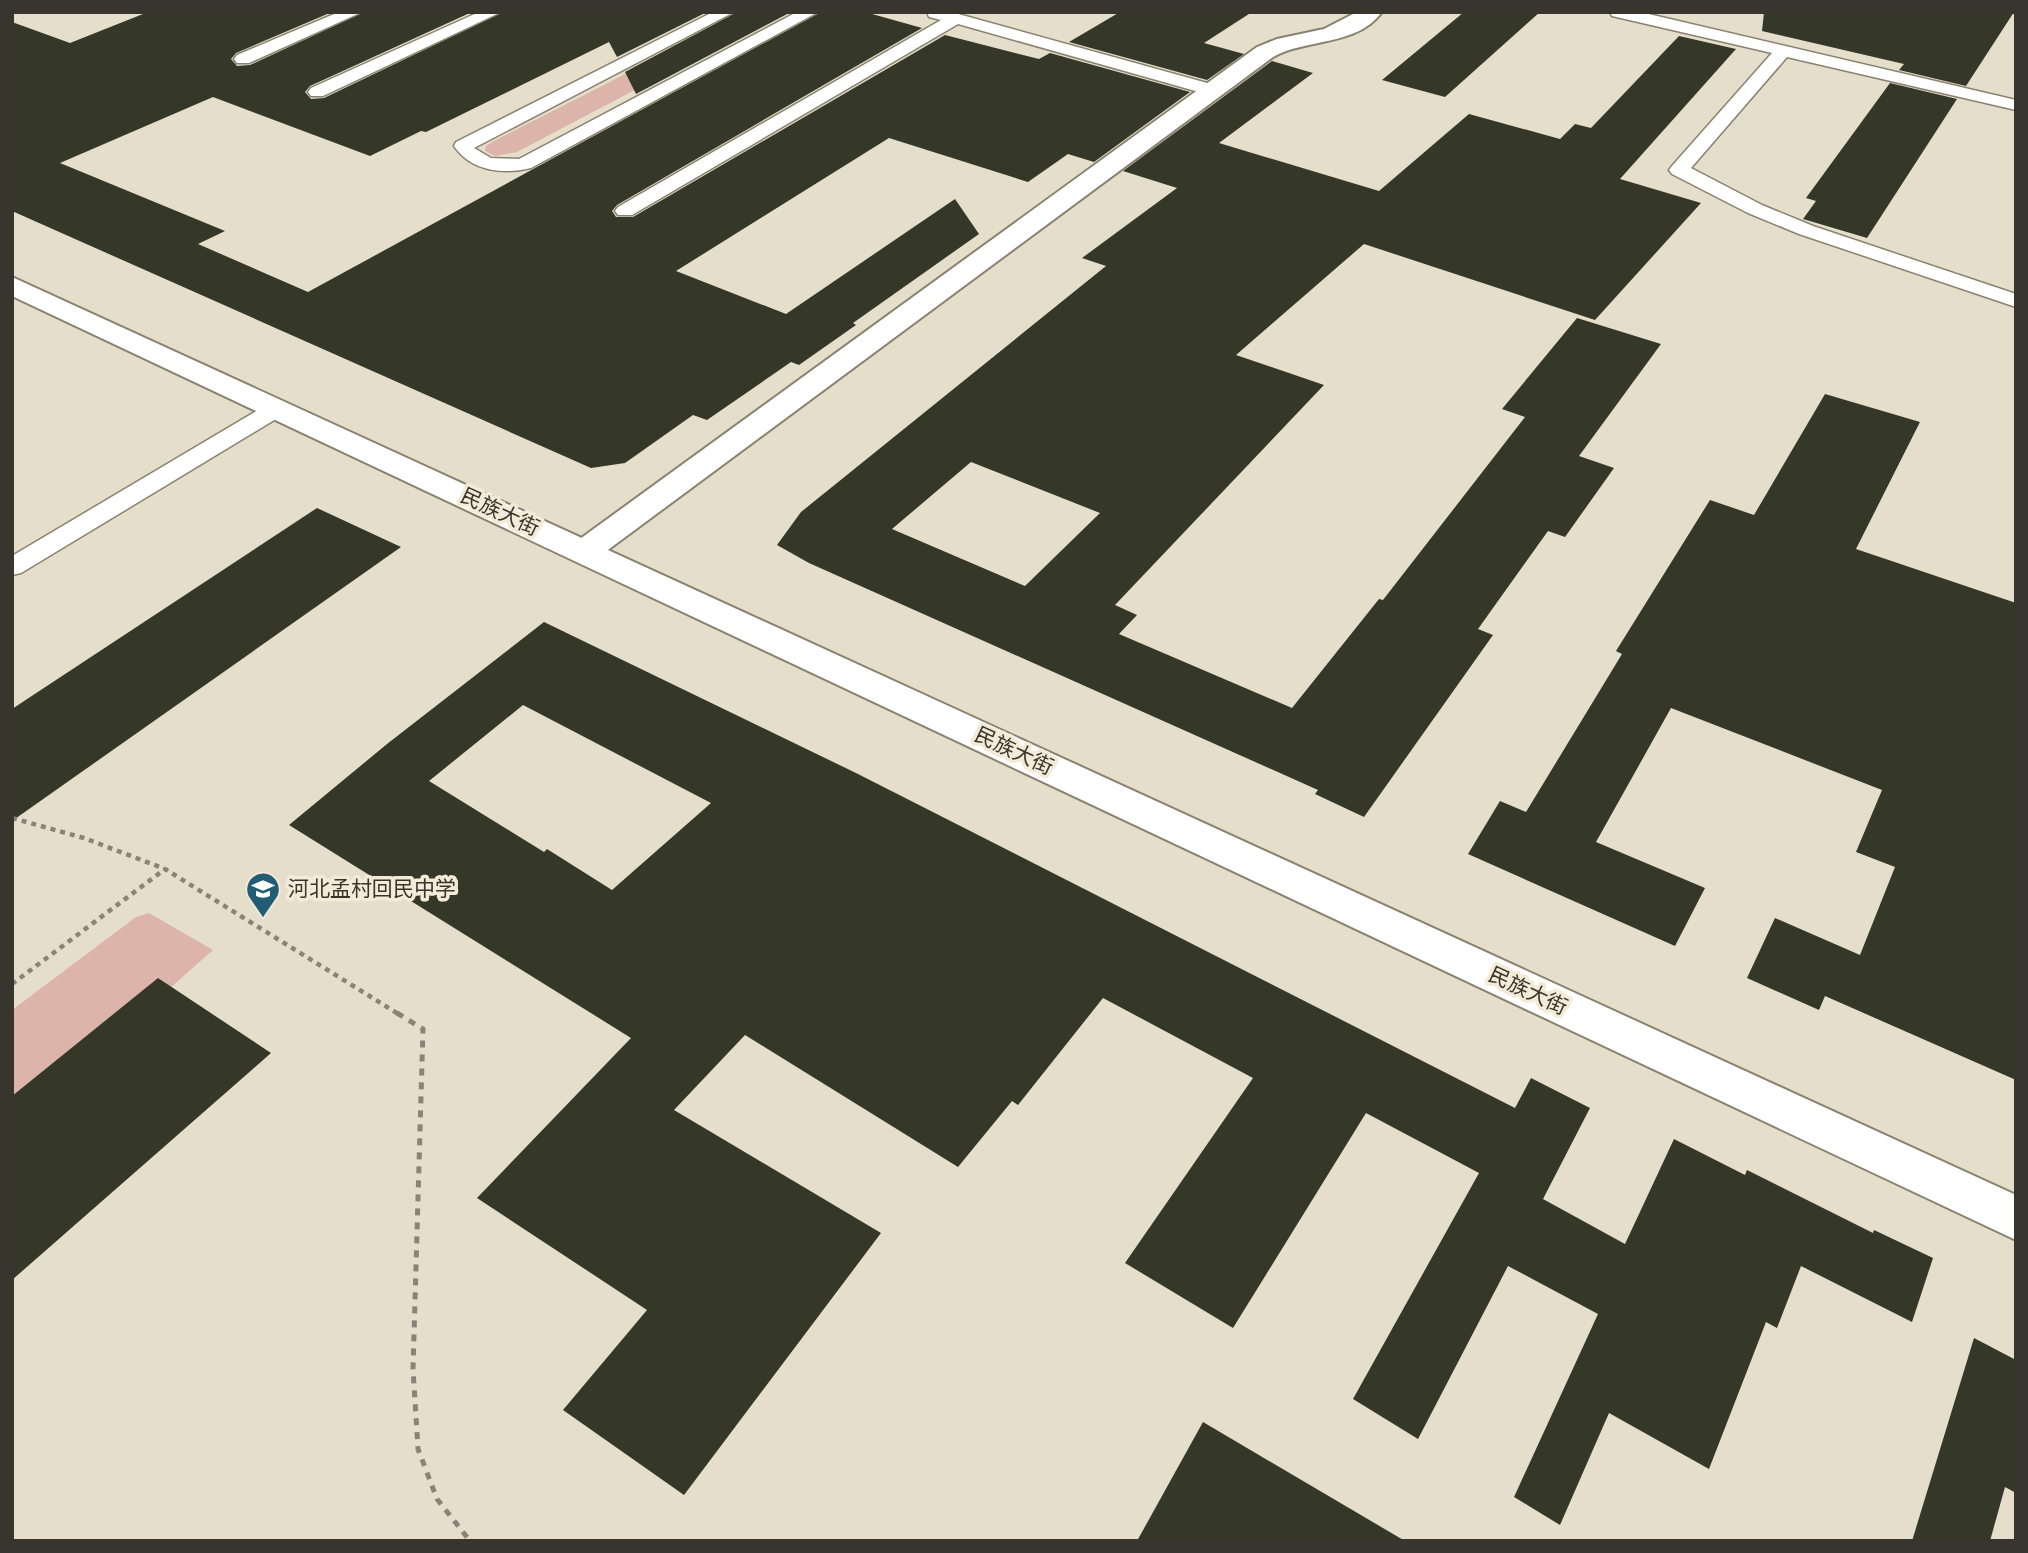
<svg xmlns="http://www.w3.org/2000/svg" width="2028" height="1553" viewBox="0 0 2028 1553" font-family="Quicksand,'Noto Sans SC',sans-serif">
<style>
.green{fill:#ddb4aa}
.building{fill:#353828;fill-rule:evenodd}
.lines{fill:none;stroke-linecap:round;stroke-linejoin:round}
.lane-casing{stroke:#898270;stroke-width:3}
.street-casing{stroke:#898270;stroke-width:4}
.secondary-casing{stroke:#898270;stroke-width:4}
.path-far1{stroke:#888477;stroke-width:4.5;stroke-dasharray:5 5;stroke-linecap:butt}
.path{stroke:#888477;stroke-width:5;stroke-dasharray:7 7;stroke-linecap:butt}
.lane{fill:#fff;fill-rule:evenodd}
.street{fill:#fff;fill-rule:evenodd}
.secondary{fill:#fff;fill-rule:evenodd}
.labels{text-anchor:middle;stroke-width:7;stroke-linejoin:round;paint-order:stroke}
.street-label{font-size:21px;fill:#38352e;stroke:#f3ebd7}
.poi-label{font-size:21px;fill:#38352e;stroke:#f3ebd7;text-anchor:start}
</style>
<rect width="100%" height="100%" fill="#e5deca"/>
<g class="green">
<path d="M747,12H783L517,152L495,156L485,151L486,146L494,141Z"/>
<path d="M149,913L213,950L171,987L158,978L12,1096V1010L136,917Z"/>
</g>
<g class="building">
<path d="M148,12H332L236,53L231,59L237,66L250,65L364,12H472L310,86L305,92L311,99L324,98L503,12H707L617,57L609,42L426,132L421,131L370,156L213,97L60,163L225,231L198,244L308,292L821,12H865L922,28L617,205L612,211L616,217H633L945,35L1039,59L1050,53L1190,92L1094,162L1068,154L1028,182L889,138L676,271L786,314L955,199L979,234L853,323L856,325L799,365L791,362L707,420L693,415L625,463L591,468L12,211V22L70,43Z"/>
<path d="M737,12H791L636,94L625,72Z"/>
<path d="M1120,12H1252L1204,43L1244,54L1207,80L1069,42Z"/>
<path d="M1464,12H1540L1445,97L1382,80Z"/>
<path d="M1764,12H2014L1966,86L1899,70L1904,64L1762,31Z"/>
<path d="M1679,36L1736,49L1620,179L1701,203L1595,320L1364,244L1236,355L1324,385L1115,605L1137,615L1119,634L1292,708L1379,599L1383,600L1525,417L1502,409L1577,318L1661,344L1579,456L1614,468L1565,537L1548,531L1478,629L1493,635L1364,817L1315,794L1318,790L809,563L777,545L801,512L1106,266L1082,258L1177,188L1123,171L1272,61L1313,73L1219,143L1379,191L1469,114L1560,139L1575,124L1591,128ZM971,462L1100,513L1025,586L892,529Z"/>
<path d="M1890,83L1957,99L1867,238L1803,219L1816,201L1806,198Z"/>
<path d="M1825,394L1920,422L1856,549L2016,603V1080L1825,996L1819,1010L1747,978L1775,918L1860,955L1895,867L1856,852L1882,790L1671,708L1596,842L1705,888L1675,946L1468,854L1500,801L1526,812L1622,654L1616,651L1710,500L1754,515Z"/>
<path d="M317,508L401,547L12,821V709Z"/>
<path d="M544,622L856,773L1515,1108L1531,1078L1590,1108L1543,1199L1625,1244L1674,1139L1745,1175L1747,1170L1873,1233L1874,1230L1933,1258L1912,1322L1801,1266L1777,1328L1766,1322L1709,1469L1609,1413L1560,1525L1514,1497L1598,1314L1508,1266L1418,1439L1353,1399L1479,1173L1366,1113L1233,1328L1125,1263L1253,1078L1103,998L1018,1105L1012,1101L958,1167L745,1035L674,1110L881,1233L684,1495L563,1410L647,1310L477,1198L631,1038L289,825L387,744ZM523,705L711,803L612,890L547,849L544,852L429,781Z"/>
<path d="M158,978L271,1053L12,1280V1096Z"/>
<path d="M1974,1338L2016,1360V1493L2005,1487L1990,1541H1912Z"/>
<path d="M1203,1422L1405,1541H1137Z"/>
</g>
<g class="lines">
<g class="lane-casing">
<g id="lane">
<path d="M339,12H362L249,63H237L234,59L237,55Z"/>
<path d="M479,12H501L323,96H311L308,92L311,88Z"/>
<path d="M713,12H734L474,148L491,158L519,159L797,12H818L531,168C502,175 471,171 454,146L456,142Z"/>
<path d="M951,12L1218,86L1221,90L1212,95L1206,94L958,24L632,215H618L615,211L618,207L941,20L929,17L927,12Z"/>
<path d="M1610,12H1640L2016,100V110L1787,57L1691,168L1762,205L1813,226L2016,294V307L1799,234L1748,213L1672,174L1669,170L1672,166L1772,53L1612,16Z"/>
<path d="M278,401L286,403L290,408L286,413L21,573L12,575V556L270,403Z"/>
</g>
</g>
<g class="street-casing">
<path id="street" d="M1357,12H1382C1356,47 1306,38 1273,57L597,558L585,561L573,558L568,551L573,544L1257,47L1277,39L1324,29Z"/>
</g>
<g class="secondary-casing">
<path id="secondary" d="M12,277L2016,1195V1240L12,296Z"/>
</g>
<g class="path-far1">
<path d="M12,818L84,838L165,869L400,1015"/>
<path d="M12,984L165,869"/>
</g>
<path class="path" d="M397,1013L423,1029L413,1369L418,1449L437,1499L470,1541"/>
<use href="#lane" class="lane"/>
<use href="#street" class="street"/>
<use href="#secondary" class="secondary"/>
</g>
<defs>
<g id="school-pin" transform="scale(1.75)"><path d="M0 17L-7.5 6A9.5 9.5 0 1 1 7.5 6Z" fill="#225d75" stroke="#f3ebd7"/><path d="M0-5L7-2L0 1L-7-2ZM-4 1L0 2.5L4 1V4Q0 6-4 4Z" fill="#fff"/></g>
</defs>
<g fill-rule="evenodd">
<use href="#school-pin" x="263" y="889"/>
</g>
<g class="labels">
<g class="street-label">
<text transform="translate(500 512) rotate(25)" y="7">民族大街</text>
<text transform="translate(1014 751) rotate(25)" y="7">民族大街</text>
<text transform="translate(1528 991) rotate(25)" y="7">民族大街</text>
</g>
<g class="poi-label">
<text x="288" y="896">河北孟村回民中学</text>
</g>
</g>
<rect width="2028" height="1553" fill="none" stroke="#38352e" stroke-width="28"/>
</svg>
